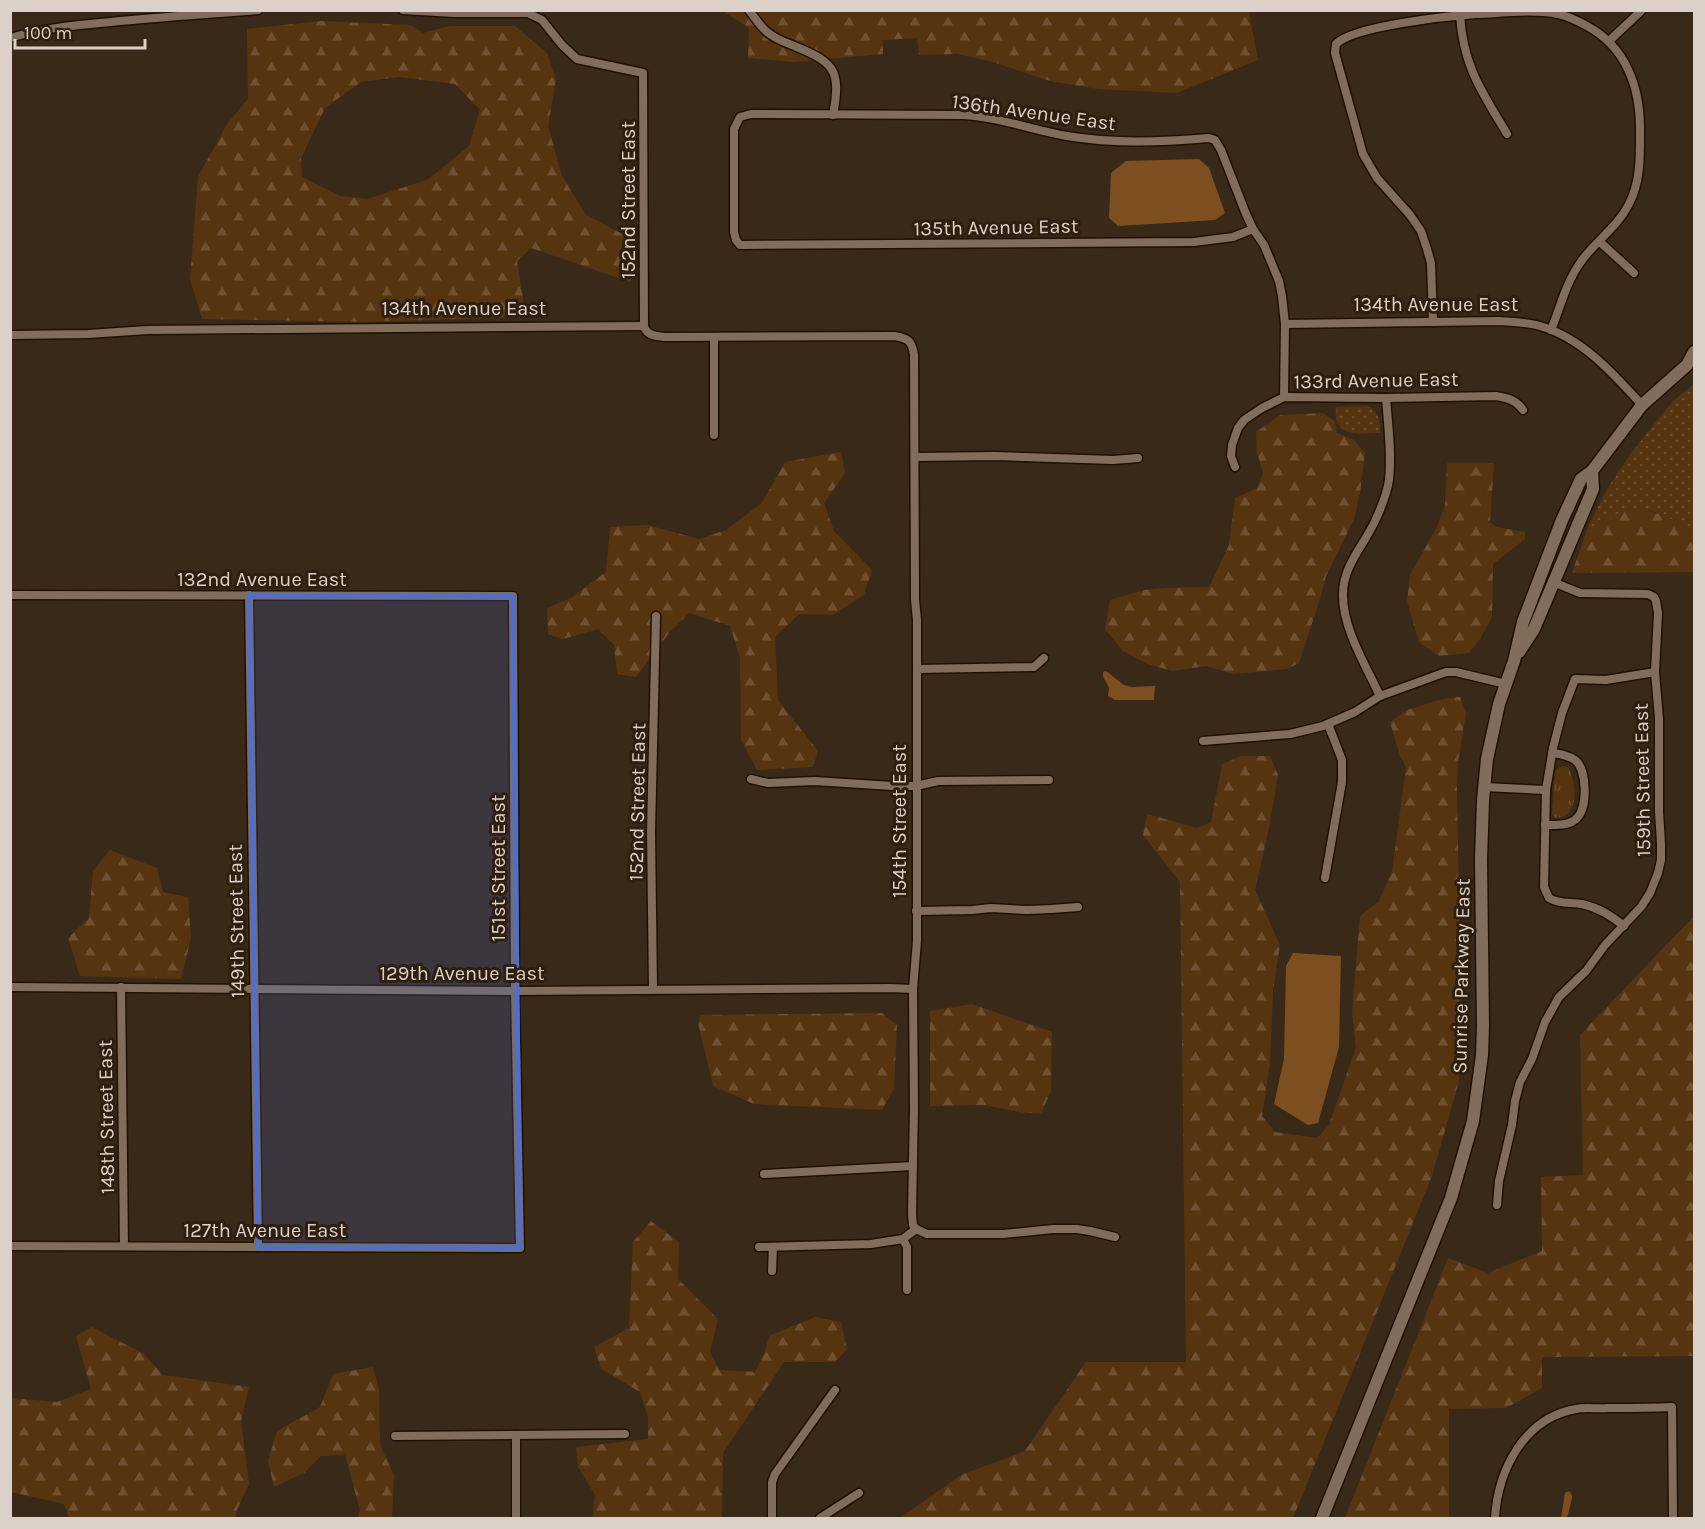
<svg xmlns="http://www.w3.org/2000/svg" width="1705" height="1529" viewBox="0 0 1705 1529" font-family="Karla,sans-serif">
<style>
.grass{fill:url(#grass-tufts)}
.forest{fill:url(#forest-firs);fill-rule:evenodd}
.park{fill:url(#park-dots)}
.water{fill:#7d4f20}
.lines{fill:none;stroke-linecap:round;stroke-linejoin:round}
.street-casing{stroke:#201104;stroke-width:11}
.secondary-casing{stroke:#201104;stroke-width:15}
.street{stroke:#816d5c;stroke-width:8}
.secondary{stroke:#816d5c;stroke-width:12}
.marked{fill:#4d6fd4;fill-opacity:0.2;stroke:#4d6fd4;stroke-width:4.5;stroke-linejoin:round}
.labels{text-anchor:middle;stroke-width:6;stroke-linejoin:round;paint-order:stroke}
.street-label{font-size:20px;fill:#dcd1c8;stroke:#2f1f10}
</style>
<defs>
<pattern id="grass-tufts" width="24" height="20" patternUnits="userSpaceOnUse" patternTransform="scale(1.5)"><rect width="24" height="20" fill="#573410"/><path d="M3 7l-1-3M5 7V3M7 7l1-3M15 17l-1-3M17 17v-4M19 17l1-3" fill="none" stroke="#6f5031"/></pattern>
<pattern id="forest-firs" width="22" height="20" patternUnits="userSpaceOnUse" patternTransform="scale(1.5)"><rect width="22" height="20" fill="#573410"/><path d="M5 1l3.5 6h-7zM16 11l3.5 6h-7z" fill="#6f5031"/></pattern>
<pattern id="park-dots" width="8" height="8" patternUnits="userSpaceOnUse" patternTransform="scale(1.5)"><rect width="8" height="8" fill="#573410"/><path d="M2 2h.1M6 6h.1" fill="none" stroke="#6f5031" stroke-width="1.8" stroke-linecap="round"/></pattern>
</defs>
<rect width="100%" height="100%" fill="#392919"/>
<path class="grass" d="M1563,766L1568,767C1576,782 1581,818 1555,818L1552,814L1555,772L1559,768Z"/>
<g class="forest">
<path d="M723,11H1249L1258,60L1177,93L1098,89L1050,81L993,62L957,54L919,55L917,38L883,40V54L793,62L748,58L749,28Z"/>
<path d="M321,21L410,25L423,33L450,26H515L547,53L556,79L548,126L562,176L586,215L628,237L635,259L630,282L531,248L517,261L526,317L363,322L202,319L190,279L198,177L227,124L248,99L247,29ZM399,77L455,84L480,110L469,146L427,180L367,199L340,196L302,177L301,158L325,108L361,82Z"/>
<path d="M1323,413L1335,421L1337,433L1354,440L1365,453L1360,493L1354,519L1326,576L1320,599L1299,663L1287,669L1233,674L1206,666L1173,671L1150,665L1123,651L1105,629L1110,600L1144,590L1166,588L1209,587L1229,545L1235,498L1257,488L1263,473L1257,453L1256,432L1280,415Z"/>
<path d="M841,452L845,473L824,503L834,531L872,570L864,595L833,615L799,614L775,637L778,700L818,751L813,767L757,770L741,740L740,658L730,626L689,613L669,633L636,677L617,674L614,645L598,629L563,639L548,634L547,608L571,598L606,572L610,527L648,525L699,539L726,530L762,503L785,462Z"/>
<path d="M1447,463H1494L1490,522L1496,527L1525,532V539L1493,564L1492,617L1480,639L1469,653L1439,656L1419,642L1407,601L1410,575L1436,529L1445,505Z"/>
<path d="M1637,507C1657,513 1680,520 1694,534V611L1693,572L1572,573L1588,527L1596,532C1603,517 1622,510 1637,507Z"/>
<path d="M1460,697L1466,713L1458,762L1457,789L1460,957L1459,1081L1432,1176L1293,1518H900L961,1475L1025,1451L1086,1362H1186L1180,882L1143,835L1147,814L1197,828L1211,822L1222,764L1241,756H1270L1278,775L1270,823L1255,890L1280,945L1273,991L1270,1063L1262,1116L1275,1132L1317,1138L1329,1125L1356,1047L1352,1013L1360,916L1379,901L1392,872L1406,767L1400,756L1390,722L1407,710L1442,699Z"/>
<path d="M110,850L157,868L163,892L188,897L191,938L181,979L80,976L68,938L89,918L93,871Z"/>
<path d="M1694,916V1356L1542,1357V1388L1506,1408L1449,1409V1518H1345L1448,1258L1488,1273L1542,1251L1541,1177L1583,1175L1580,1035Z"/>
<path d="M972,1004L1052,1032L1051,1091L1041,1113H1025L983,1105L930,1106V1011Z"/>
<path d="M882,1013L897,1025L894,1088L882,1110L754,1104L713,1086L698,1023L701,1015Z"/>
<path d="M651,1221L679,1242L678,1279L718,1319L710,1352L719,1370L755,1372L764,1354L769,1336L815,1317L841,1322L847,1349L835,1362H784L723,1453L722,1518H592L595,1495L578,1467L576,1447L648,1439V1417L640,1392L601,1369L594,1347L629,1328L633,1242Z"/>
<path d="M92,1327L144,1354L163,1375L249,1387L241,1421L249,1484L236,1512V1518H69L64,1504L11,1492V1398L57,1402L91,1389L76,1336Z"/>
<path d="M373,1367L379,1389L380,1445L394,1475L392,1518H358L360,1510L345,1455L321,1456L304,1473L274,1487L268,1461L277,1431L320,1407L333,1374Z"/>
</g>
<g class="park">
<path d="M1694,384V534C1684,523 1649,507 1634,508C1624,509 1618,514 1609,519C1602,523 1600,524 1596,532L1588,527L1607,489L1631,453L1672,402Z"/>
<path d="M1368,406C1379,412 1380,421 1380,433C1366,433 1342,438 1337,421C1335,417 1336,411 1336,407Z"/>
</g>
<g class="water">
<path d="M1199,159L1209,168L1225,213L1215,220L1118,226L1109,218L1111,173L1126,161Z"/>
<path d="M1106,671L1124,685L1131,687L1155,686L1154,700H1115L1108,696L1109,688L1103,676V672Z"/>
<path d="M1293,953L1341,956L1339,1047L1318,1123L1308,1125L1274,1104L1284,1059L1286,966Z"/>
<path d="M1569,1491L1572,1495V1498L1567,1518H1561L1565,1493Z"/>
</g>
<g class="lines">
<g class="street-casing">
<g id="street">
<path d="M403,10L454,13H528L542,20L562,45L577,59L643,73L644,326"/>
<path d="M749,10C755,18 760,26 767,32C774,38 784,42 792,45C833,62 842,68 833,115"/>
<path d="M1460,15C1463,66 1482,92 1507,134"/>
<path d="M10,38C43,28 77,25 111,22C160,17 209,14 258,10"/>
<path d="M1609,41L1641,11"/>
<path d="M1253,229L1233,237L1194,242L740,245L736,240L734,232V129L740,117L751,114L963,115C999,117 1032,130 1067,136C1114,144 1162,142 1209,138L1215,140L1221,150L1246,214L1253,229L1264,245L1279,281L1282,296L1285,324L1284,397"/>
<path d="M1600,242L1634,273"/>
<path d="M1433,322L1431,263L1427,249L1421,231L1410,215L1377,178L1363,154L1335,53L1336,44C1353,26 1449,16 1476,14C1503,13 1532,9 1558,14C1568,16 1578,21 1587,26C1626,47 1640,87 1640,129C1640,155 1641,181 1629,204C1617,228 1594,242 1580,263C1566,283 1560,308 1551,330"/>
<path d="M1285,324L1499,321C1513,322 1527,322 1540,326C1582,338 1614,374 1642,405"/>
<path d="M644,326C647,336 656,336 665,337L895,336C909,339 911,340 914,354L915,600L917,620V941L913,989L914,1107L912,1214L913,1225L916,1229L903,1239L871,1244L759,1247"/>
<path d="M10,335L88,334L147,330L644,326"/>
<path d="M714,435V337"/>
<path d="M915,457L995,456L1113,460L1138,458"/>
<path d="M1235,467L1231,456L1232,445L1238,428L1244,420L1262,408L1284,397L1386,398L1496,396C1508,398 1516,400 1523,410"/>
<path d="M10,595L513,596L515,991L520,1248L10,1246"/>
<path d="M249,595L258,1247"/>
<path d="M917,669L1034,667L1044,658"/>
<path d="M1380,696C1366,666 1342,627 1343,594C1343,565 1365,544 1376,519C1381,508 1387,493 1389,480C1392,454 1388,425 1386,398"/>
<path d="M1203,741L1290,734L1323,726L1355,712L1380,696L1446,672H1456L1506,684"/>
<path d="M751,779L768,783L815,781L892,786H916L938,781L1049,780"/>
<path d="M1484,787L1546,790"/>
<path d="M1545,825C1555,825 1570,826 1577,818C1588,807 1587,769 1575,760C1568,755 1560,754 1552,753"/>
<path d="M1325,878L1342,782V760L1328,724"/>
<path d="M916,911L972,910L991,908L1027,910L1051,909L1078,907"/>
<path d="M1624,926C1610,915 1599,908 1582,904C1571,902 1558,904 1549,898L1544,887L1546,790L1553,748L1562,713L1575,679L1606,680L1655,672"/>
<path d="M10,987L515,991L889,988L913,989"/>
<path d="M121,987L124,1246"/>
<path d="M653,989L651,832L656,616"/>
<path d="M764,1174L913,1166"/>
<path d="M1497,1205L1499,1181L1512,1125L1515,1101L1520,1082L1532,1059L1545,1022L1559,997L1586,971L1605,945L1641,907L1650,893L1658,873L1661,860V843L1659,812V719L1655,672L1658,613L1656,601L1654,597L1648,594L1580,593L1553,582"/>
<path d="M916,1229L927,1234H1003L1053,1229H1077L1090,1231L1115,1237"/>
<path d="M903,1239L907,1247V1290"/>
<path d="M772,1271L773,1247"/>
<path d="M395,1436L625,1434"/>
<path d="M516,1518V1435"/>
<path d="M772,1518V1482L775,1474L835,1390"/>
<path d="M820,1518L859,1493"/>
<path d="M1495,1518C1498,1470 1524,1418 1576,1409C1586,1407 1598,1409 1608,1408C1629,1408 1651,1408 1672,1407L1673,1518"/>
</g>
</g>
<g class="secondary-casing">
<g id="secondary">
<path d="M1519,652L1534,629L1593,489L1592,471"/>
<path d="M1322,1518L1451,1198L1473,1121L1482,1055L1483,1026L1481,859L1483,800L1487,759L1499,704L1514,661L1523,622L1562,520L1581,479L1592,471L1642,405L1687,365L1694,352"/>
</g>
</g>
<use href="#street" class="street"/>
<use href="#secondary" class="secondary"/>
</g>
<path class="marked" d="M249,595L513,596L520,1248L258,1247Z"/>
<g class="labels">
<g class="street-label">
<text transform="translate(1034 112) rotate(8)" y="7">136th Avenue East</text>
<text transform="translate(628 200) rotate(-90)" y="7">152nd Street East</text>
<text transform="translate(996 227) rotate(-1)" y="7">135th Avenue East</text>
<text x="1436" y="311">134th Avenue East</text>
<text x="464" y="315">134th Avenue East</text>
<text transform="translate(1376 380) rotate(-1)" y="7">133rd Avenue East</text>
<text x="262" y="586">132nd Avenue East</text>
<text transform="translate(1642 780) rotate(-91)" y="7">159th Street East</text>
<text transform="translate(637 802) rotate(-89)" y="7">152nd Street East</text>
<text transform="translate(899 821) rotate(-90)" y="7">154th Street East</text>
<text transform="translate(498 868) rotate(-90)" y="7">151st Street East</text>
<text transform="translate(236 921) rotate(-91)" y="7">149th Street East</text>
<text x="462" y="980">129th Avenue East</text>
<text transform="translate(1461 976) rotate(-89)" y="7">Sunrise Parkway East</text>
<text transform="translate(106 1117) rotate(-91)" y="7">148th Street East</text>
<text x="265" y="1237">127th Avenue East</text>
</g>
</g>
<rect width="1705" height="1529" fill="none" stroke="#dcd1c8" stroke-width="24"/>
<path d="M15 39v9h130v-9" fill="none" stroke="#dcd1c8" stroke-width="3"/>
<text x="24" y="39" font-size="18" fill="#dcd1c8" stroke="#2f1f10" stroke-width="4.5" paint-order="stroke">100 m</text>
</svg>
